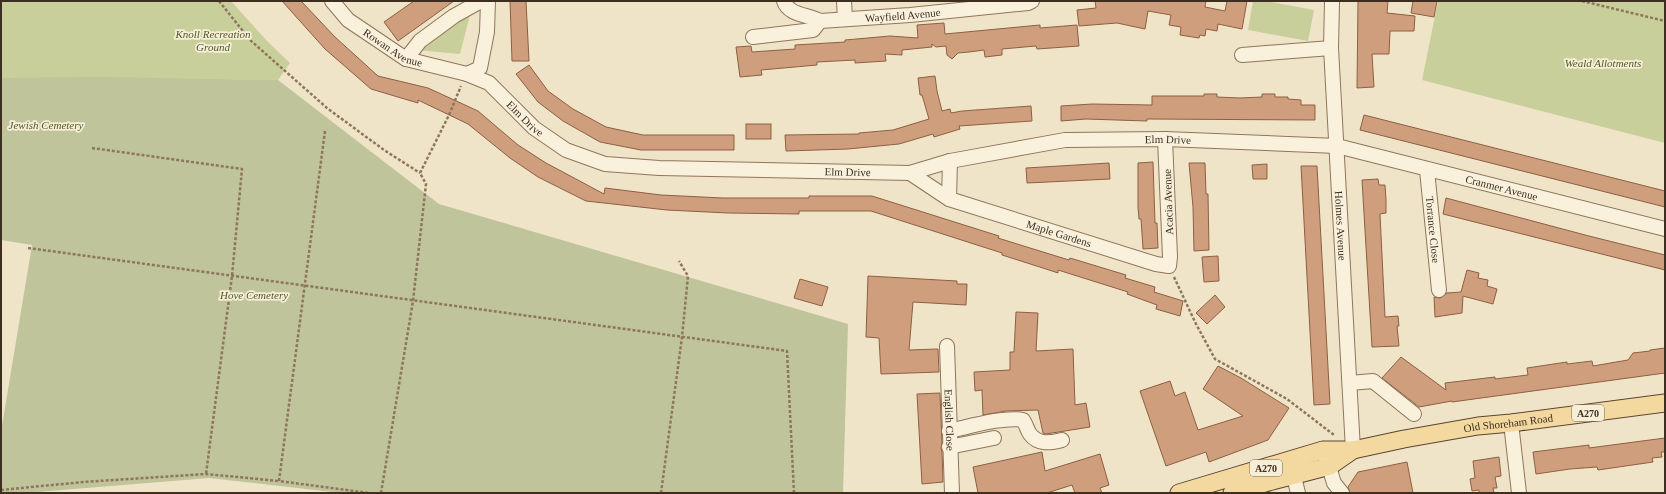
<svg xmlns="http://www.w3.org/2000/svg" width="1666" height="494" viewBox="0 0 1666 494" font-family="'Times New Roman',serif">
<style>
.green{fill:#c9cf9b}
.cemetery{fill:#bfc49a}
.building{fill:#cf9f7d;stroke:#8d5f41}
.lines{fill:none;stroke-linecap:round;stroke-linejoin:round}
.minor-casing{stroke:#8d765c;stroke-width:16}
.major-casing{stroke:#5b4430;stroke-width:19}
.path{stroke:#8d765c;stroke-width:2.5;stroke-dasharray:3 2;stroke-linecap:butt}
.minor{stroke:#faf1dc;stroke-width:14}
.major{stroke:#f3d9a0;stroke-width:17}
.labels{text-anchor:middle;stroke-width:3.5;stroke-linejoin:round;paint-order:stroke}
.shield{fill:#f7eed8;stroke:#756857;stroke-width:1}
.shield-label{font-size:10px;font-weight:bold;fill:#3d2e20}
.street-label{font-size:11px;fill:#3d2e20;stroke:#f7eed8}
.park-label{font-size:11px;font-style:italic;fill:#4d5a26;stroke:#f7eed8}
</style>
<rect width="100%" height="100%" fill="#f0e4c8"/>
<g class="green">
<path d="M1,1H231L267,41L290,63L278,80L1,78Z"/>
<path d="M1253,1H1266L1314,10L1308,41L1248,30Z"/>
<path d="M1438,1H1665V143L1422,80Z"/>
<path d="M472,7L460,54L416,50Z"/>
</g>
<path class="cemetery" d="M100,77L278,80L439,204L848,324L843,493H341L209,478L25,493H1V432L32,245L1,240V78Z"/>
<g class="building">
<path d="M282,1H301L335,37L378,76L428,88L478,111L518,145L546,163L604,194L605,188L661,195L723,198H809V196H872L999,236L998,238L1030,248L1069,260L1070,258L1126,275L1125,278L1155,287L1154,292L1183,301L1180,316L1156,309L1157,305L1127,294L1128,292L1058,270V273L1046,269L1002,255V253L871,211H799V214L728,213L667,210L586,201L538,177L510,158L468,124L418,100V103L371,89L325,49Z"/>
<path d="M414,1H454L398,41L384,22Z"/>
<path d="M510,1H526L529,61H512Z"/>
<path d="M1095,1H1206L1205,7L1225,11L1227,1H1247L1242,29L1218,24L1217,31L1206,29L1205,36L1200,35L1199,38L1180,35L1181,27L1169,25L1171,15L1148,11L1145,29L1117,23L1079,26L1077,10L1096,8Z"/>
<path d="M1358,1H1388L1387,13L1415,16L1414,31H1390L1389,54H1372L1374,87L1357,88Z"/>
<path d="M1413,1H1437L1434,17L1411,13Z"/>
<path d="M944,23L945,34L1040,25V28L1077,25L1079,46L1037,49L1036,46L1002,49V55L985,57L984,50L969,52L958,53L952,59L947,55L946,46L936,47L932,44V47L902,50V55L885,54L886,61L855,63V60L817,62V65L761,70L762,75L740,77L736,47L751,46L752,52L795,49V45L845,42V40L890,36L918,38L917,25Z"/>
<path d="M529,65L548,91L573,109L606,127L643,135H734V150H641L600,142L563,121L538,102L516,74Z"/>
<path d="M935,76L937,91L942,111L950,109L951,113L962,111L1031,106L1032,121L959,126L960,129L934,137L933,134L899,144L848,149L786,151L785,135L859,134V133L893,130L929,119L922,95H920L918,78Z"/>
<path d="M1204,94H1217V97L1240,98L1262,97V94H1275V97H1288V99L1301,100V105H1315V120L1147,119V121L1086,119L1061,121V106L1092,104L1152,105V96H1204Z"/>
<path d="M1364,115L1665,191V207L1360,130Z"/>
<rect x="746" y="124" width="25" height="15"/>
<path d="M1153,162L1155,223H1157L1158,248L1143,249L1141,219H1139L1138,207V163Z"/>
<path d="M1109,163L1110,179L1027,183L1026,168Z"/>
<path d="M1189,163H1205L1206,194H1208L1209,250L1194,251L1193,207Z"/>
<path d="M1267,164V179H1253L1252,165Z"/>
<path d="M1301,166H1317L1330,404L1314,405Z"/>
<path d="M1378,179L1379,185H1385L1386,200V213L1380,214L1385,317L1398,316L1399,326H1397L1399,346L1372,347L1362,180Z"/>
<path d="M1446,198L1589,236L1665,255V270L1443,214Z"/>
<path d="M1218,256L1219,281L1204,282L1202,257Z"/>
<path d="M1467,270L1479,273L1478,278L1488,280L1487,286L1497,289L1493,304L1463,296L1462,313L1435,317L1434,297L1440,298L1447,293L1461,292Z"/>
<path d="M868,276L957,281V284H967L966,305L913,302L909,350L938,349L939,372L881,374L879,338L866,337Z"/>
<path d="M800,279L828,287L822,306L794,298Z"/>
<path d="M1215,295L1225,307L1207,324L1196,313Z"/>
<path d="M1016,312L1038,313L1036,351L1073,349L1075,405L1086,403L1090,427L1046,434L1043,433L1038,410L1006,411L983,415L982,390L975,391L974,372L1010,370V352H1014Z"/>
<path d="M1665,348V373L1452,402V401L1419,407L1382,378L1401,357L1446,390L1445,383L1495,377V379L1528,375L1527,368L1567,362V364L1592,361L1593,366L1628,360L1633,353L1650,351V350Z"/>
<path d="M1218,366L1241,378L1289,408L1268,440L1209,462L1206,452L1166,466L1140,391L1170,381L1175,396L1185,392L1198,430L1243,416L1203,389Z"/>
<path d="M940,393L942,443L941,448L942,452L943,482L922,484L917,394Z"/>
<path d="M1665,438V452H1661L1662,457L1652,458L1653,462L1598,470L1597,467L1570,469L1536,474L1533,452L1589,445V448Z"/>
<path d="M1042,452L1045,471L1100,454L1109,485L1100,488L1102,493H1075L1072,485L1047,493H978L973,467Z"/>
<path d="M1499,457L1501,476L1495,477L1497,488H1493L1494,493H1479V490L1472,491L1470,479L1475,478L1473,461Z"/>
<path d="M1407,462L1413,493H1350L1348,487L1358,472Z"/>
</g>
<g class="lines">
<g class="minor-casing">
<g id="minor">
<path id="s1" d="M332,1L348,20L406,59L467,74L489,83L534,128L566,150L605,164L659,168L910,173L950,161L1065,140L1165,139L1337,146L1665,229"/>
<path d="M784,1C789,16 808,14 820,21"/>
<path d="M844,1L845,19"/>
<path id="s2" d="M1332,1L1331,48L1353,450"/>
<path id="s3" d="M820,21L910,15L1028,3L1032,1"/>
<path d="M753,37L813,30L820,21"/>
<path d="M1242,55L1331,48"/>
<path d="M406,59L420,41L454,16L481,1"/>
<path d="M467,74L480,68L487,32L488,1"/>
<path id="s4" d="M1427,170L1439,290"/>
<path id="s5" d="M910,173L949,199L1156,264L1169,266L1170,257L1165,139"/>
<path d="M949,199L950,161"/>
<path id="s6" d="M947,346L952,493"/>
<path d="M1350,383L1373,381L1414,414"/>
<path d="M1511,423L1519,493"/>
<path d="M949,431C968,427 1005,416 1023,420C1026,424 1027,430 1030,434C1038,445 1051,443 1062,440"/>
<path d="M949,447L994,438"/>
<path d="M1326,457L1334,483L1342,493"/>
<path d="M1291,465L1298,493"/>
</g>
</g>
<g class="major-casing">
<g id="major">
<path id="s7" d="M1179,493L1323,450H1353L1404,439L1478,426L1511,423L1665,403"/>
<path d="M1232,493L1272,481L1330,466L1353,450"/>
</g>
</g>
<g class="path">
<path d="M219,1L250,40L327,108L384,150L420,173"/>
<path d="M1582,1L1665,21"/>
<path d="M325,131L279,481L369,493"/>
<path d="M92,148L242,169L232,276L206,474"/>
<path d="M28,248L787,351L794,493"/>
<path d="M1174,277L1196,324L1215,359L1287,399L1334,435"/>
<path d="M1,490L83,482L206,474L279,481"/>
<path d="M381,493L413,301L426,184L420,173L449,115L461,86"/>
<path d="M661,493L682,337L688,276L679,261"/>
</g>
<use href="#minor" class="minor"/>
<use href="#major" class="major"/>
</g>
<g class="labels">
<g class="shield">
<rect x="1572" y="405" width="32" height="16" rx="3"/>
<rect x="1250" y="460" width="32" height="16" rx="3"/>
</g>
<g class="shield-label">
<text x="1588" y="417">A270</text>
<text x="1266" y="472">A270</text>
</g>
<g class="street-label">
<text dy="4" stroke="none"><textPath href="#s3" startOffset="83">Wayfield Avenue</textPath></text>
<text dy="4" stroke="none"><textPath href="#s1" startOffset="78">Rowan Avenue</textPath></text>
<text dy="4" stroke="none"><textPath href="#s1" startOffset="232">Elm Drive</textPath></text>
<text dy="4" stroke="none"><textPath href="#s1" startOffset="892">Elm Drive</textPath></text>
<text dy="4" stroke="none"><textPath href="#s1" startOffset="568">Elm Drive</textPath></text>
<text dy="4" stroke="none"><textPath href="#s1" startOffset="1231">Cranmer Avenue</textPath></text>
<text transform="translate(1168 202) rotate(-92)" y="4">Acacia Avenue</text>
<text dy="4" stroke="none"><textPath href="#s2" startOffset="225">Holmes Avenue</textPath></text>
<text dy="4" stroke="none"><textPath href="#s4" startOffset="60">Torrance Close</textPath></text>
<text dy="4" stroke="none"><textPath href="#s5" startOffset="162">Maple Gardens</textPath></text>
<text dy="4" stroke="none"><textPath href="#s6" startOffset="74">English Close</textPath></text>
<text dy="4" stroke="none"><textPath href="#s7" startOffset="338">Old Shoreham Road</textPath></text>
</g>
<g class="park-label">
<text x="213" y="38">Knoll Recreation<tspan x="213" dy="13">Ground</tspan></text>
<text x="1603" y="67">Weald Allotments</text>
<text x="46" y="129">Jewish Cemetery</text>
<text x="254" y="299">Hove Cemetery</text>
</g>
</g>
<rect width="1666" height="494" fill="none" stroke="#3d2e20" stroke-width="4"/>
</svg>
